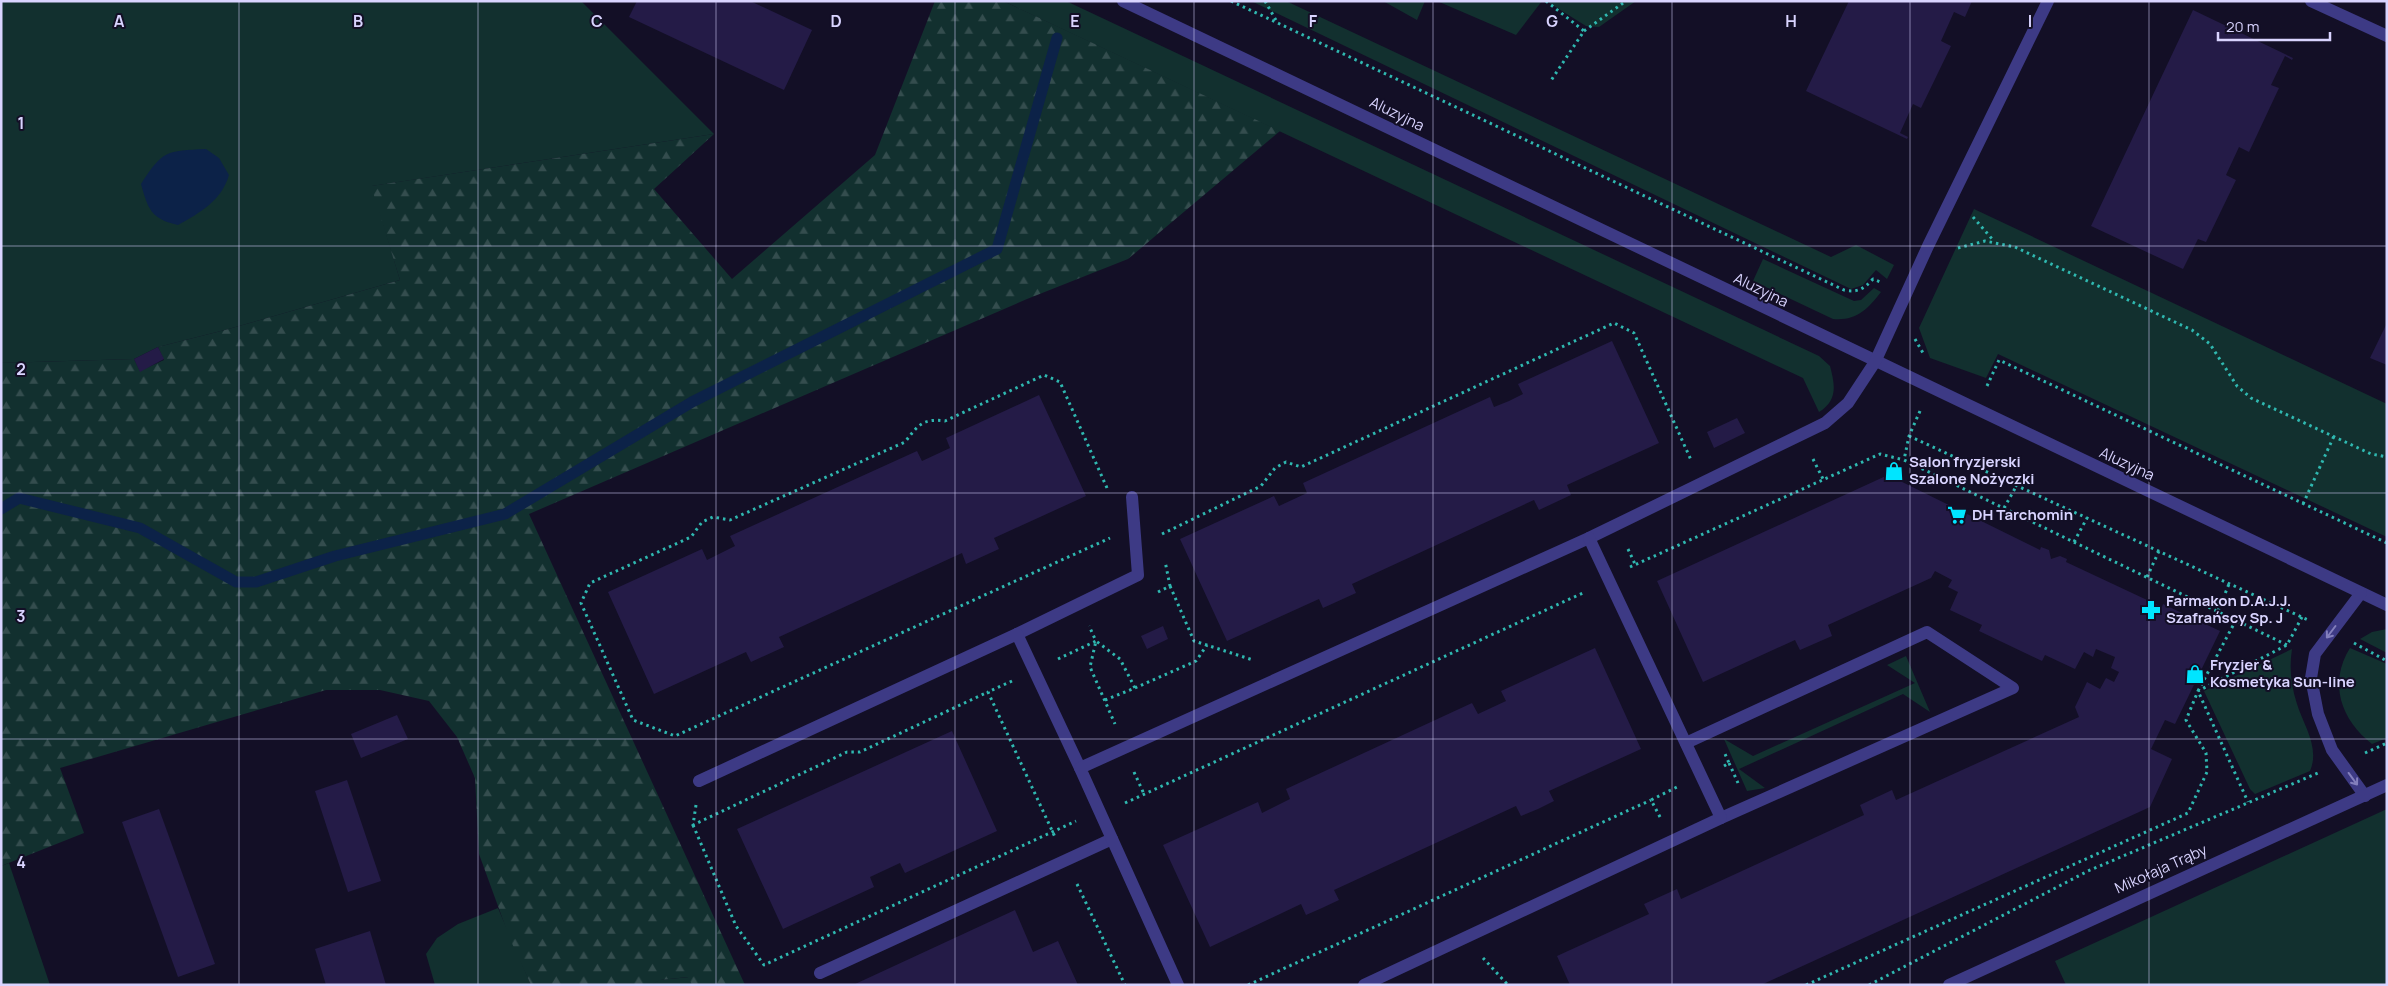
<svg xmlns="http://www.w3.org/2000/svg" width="2388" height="986" viewBox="0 0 2388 986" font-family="Manrope,sans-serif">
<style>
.green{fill:#12302f}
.forest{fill:url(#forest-firs)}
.water{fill:#0c2248}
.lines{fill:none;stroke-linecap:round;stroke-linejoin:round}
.stream{stroke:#0c2248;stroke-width:11}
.building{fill:#241b47}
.path{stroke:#2fb8b0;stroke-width:3;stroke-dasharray:2.5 4;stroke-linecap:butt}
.minor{stroke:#3d3a85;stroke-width:12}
.oneway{stroke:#837fbc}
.grid{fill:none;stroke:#d9d4ff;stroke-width:1;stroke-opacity:0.55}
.labels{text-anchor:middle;stroke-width:4;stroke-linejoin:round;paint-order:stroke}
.street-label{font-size:15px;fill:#d9d4ff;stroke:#130f26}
.poi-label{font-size:15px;font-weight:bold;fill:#d9d4ff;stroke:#130f26;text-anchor:start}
.grid-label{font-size:16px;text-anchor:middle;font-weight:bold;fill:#d9d4ff;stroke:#130f26;stroke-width:4;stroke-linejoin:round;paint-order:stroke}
</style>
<defs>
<pattern id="forest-firs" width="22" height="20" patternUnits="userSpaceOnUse" patternTransform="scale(1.25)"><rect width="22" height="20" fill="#12302f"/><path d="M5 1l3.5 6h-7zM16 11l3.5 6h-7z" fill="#344d4e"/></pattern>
</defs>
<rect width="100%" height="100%" fill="#130f26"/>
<g class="green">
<path d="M1,1H581L714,134L372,186L400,280L225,330L158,347L134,359L1,363Z"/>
<path d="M1003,1H1066L1819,356L1830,366C1835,385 1838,400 1819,412L1803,378Z"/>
<path d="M1251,1H1286L1831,257L1856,245L1894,265L1887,279L1876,270L1863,285L1851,289Z"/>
<path d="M1383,1H1425L1417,20Z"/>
<path d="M1437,1H1542L1516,35Z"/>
<path d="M1546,1H1636L1599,27L1586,26Z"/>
<path d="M1974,209L2387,404V537L1998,354L1986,378L1930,358L1919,328Z"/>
<path d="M1763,259L1854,301L1861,300L1874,288L1881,292C1867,310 1856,321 1833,319L1753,281Z"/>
<path d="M2387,629V653L2360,639L2372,632Z"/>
<path d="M2350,648L2387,664V738L2372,744C2341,720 2328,683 2350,648Z"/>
<path d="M2292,649C2289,668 2291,685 2297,704C2304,726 2320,748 2310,771L2255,794L2250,789L2204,691Z"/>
<path d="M1906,656L1930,712L1903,694L1739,769L1765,788L1747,791L1724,739L1753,756L1915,683L1887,665Z"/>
<path d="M2387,809V985H2066L2055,961Z"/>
<path d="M9,863L50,985H1V866Z"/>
<path d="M498,908L531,985H435L426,954L437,938L458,924Z"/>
<path d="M689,977L692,985H651L659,980Z"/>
</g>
<path class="forest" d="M935,1H1003L1280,131L1128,259L1027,299L529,514L745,985H692L688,977L660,980L651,985H531L510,939L479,854L475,778L457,737L429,701L380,690H326L60,768L84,833L1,866V363L134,359L140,371L164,360L158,347L225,330L400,280L371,186L714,134L654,189L732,279L875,155Z"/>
<path class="water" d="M206,149L219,158L229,175C222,200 200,213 178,225C151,219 148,209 141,184C163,150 166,151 206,149Z"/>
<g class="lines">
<path class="stream" d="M1,509L19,498L140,528L236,582H256L335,556L505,514L692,402L997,249L1057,38"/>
</g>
<g class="building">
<path d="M637,1H750L812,30L784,90L629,17Z"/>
<path d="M1849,1H1972L1965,17L1954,12L1941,41L1951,46L1921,108L1913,104L1900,133L1908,137L1907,139L1806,91Z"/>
<path d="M2193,10L2293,58L2292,60L2285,56L2271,85L2279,88L2249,152L2239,147L2226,175L2236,180L2206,242L2198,239L2183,269L2091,226Z"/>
<path d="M2387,323V365L2370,358Z"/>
<path d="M1612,341L1659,443L1567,485L1571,495L1539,510L1534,500L1352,584L1356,593L1323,608L1319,599L1227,641L1180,539L1274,496L1279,506L1307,493L1303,483L1490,397L1494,407L1509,401L1523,394L1518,384Z"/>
<path d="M158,347L164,359L140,372L134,359Z"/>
<path d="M1039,395L1086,496L994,538L999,549L966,564L962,553L779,637L784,647L751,662L746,652L654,694L608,592L702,549L707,560L735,546L730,536L917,451L922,461L950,448L946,438Z"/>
<path d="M1737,418L1745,433L1714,448L1707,432Z"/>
<path d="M1888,475L2040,550L2041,547L2049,550L2051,559L2060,556L2067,559L2066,562L2162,607L2163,604L2220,631L2175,724L2165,720L2151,749L2172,759L2150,807L1761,985H1570L1557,956L1649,914L1644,904L1677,889L1681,899L1864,815L1860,805L1892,790L1896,800L2079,717L2075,707L2087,682L2100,689L2106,678L2114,682L2119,672L2111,668L2115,657L2096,649L2093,657L2084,652L2075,669L2045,655L2042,661L1979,631L1982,625L1950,610L1958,592L1948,587L1952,580L1935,571L1931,578L1828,625L1832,636L1800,650L1795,640L1703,682L1657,581Z"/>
<path d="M1163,626L1168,639L1147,649L1141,636Z"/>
<path d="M1595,648L1641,749L1549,791L1554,801L1538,809L1521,816L1516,806L1334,890L1339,900L1322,908L1306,915L1301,904L1210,947L1163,845L1258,802L1262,813L1290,799L1286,789L1472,703L1478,714L1506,701L1501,691Z"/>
<path d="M397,715L408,739L361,758L351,734Z"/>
<path d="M952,731L997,831L905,873L900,863L870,877L874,887L783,929L737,829Z"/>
<path d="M347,780L381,881L348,892L315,791Z"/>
<path d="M159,809L215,964L178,977L122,822Z"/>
<path d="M1015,910L1033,952L1058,941L1078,985H853Z"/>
<path d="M370,931L386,985H326L315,949Z"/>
</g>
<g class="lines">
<g class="path">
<path d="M1231,1L1844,290C1857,293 1864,289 1873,279L1883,283"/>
<path d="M1265,1L1277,22"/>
<path d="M1546,1L1584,31L1550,82"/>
<path d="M1584,31L1626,1"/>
<path d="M1973,217L1993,240"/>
<path d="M1958,248L1985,241L2015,247L2192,330L2210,344L2237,386L2251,398L2371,454L2387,457"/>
<path d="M1915,339L1923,353"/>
<path d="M1987,386L1999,360L2387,543"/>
<path d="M1920,411L1909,436L1904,460L2287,645"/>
<path d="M1909,436L2308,620"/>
<path d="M1813,459L1823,479"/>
<path d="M1107,488L1060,382L1044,375L945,421C923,418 918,425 905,442L730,520L713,517L702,522L691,537L590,583L581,603L633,720L675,736L1110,538"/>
<path d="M2303,504L2334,436"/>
<path d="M2004,508L2017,485"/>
<path d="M1162,534L1261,486L1275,468L1286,462L1301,467L1614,323L1634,333L1691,460"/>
<path d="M2074,542L2087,518"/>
<path d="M1628,549L1635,564"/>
<path d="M1630,567L1880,454L1904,460"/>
<path d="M2147,577L2159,551"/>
<path d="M1170,586L1194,641L1253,660"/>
<path d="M1158,592L1170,586L1165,561"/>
<path d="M2218,611L2229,584"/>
<path d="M2236,620L2198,691L2248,802"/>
<path d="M2354,643L2387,661"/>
<path d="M1058,659L1096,641L1089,626"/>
<path d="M1012,681L988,692L1055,837"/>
<path d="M1135,688L1196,661L1207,645"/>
<path d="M1105,700L1135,688L1120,659L1096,641L1090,667L1115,724"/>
<path d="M2365,753L2387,743"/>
<path d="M1729,763L1738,783"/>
<path d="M1724,766L1729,763L1725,754"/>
<path d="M1134,772L1144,794"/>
<path d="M1125,803L1585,592"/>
<path d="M696,805L693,825L847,752H860L988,692"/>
<path d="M1660,817L1651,800L1677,787"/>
<path d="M693,825L736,926L764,965L1076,821"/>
<path d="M1077,884L1125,985"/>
<path d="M1483,958L1508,985"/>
<path d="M1248,985L1651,800"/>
<path d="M1806,985L2188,813L2207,772L2206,753L2186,720L2198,691L2287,645L2302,617"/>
<path d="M1869,985L2088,871L2318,773"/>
</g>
<g class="minor">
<path d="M1123,1L2387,605"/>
<path d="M2311,1L2387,36"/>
<path d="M2361,593L2315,654L2311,678L2318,714L2332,750L2365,796"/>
<path d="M1017,634L1138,575L1132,497"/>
<path d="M1686,743L1927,632L2013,688L1721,818"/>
<path d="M699,781L1017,634L1080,768"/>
<path d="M820,973L1112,839"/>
<path d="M1178,985L1080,768L1589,538L1825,423L1848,403L1875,362L1928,246L2048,1"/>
<path d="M1364,985L1721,818L1589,538"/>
<path d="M1949,985L2387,785"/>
</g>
</g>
<defs><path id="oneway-shaft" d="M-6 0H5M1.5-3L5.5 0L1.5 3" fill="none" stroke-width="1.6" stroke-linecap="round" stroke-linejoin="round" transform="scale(1.25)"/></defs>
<g class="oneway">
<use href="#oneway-shaft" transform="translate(2331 632) rotate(127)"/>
<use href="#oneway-shaft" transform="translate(2353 779) rotate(54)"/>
</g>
<path class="grid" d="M239,1V985M478,1V985M716,1V985M955,1V985M1194,1V985M1433,1V985M1672,1V985M1910,1V985M2149,1V985M1,246H2387M1,493H2387M1,739H2387"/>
<defs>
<g id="shop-bare" transform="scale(1.5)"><path d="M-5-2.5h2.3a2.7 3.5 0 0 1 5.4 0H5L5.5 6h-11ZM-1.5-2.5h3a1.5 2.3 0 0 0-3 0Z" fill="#00e5ff" stroke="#130f26" stroke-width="2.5" paint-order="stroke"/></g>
<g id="supermarket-bare" transform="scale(1.5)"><path d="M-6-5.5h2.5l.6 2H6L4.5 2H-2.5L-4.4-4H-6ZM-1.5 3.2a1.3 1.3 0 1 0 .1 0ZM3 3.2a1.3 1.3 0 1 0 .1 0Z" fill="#00e5ff" stroke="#130f26" stroke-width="2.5" paint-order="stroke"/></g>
<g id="pharmacy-bare" transform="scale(1.5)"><path d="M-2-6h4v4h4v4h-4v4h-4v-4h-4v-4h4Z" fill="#00e5ff" stroke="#130f26" stroke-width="2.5" paint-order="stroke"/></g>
</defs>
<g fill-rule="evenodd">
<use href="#shop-bare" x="1894" y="471"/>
<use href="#supermarket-bare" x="1957" y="515"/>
<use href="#pharmacy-bare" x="2151" y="610"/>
<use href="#shop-bare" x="2195" y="674"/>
</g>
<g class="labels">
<g class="street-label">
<text transform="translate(1397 114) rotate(26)" y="5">Aluzyjna</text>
<text transform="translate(1761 290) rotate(26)" y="5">Aluzyjna</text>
<text transform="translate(2127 464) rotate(25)" y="5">Aluzyjna</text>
<text transform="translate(2161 869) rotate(-24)" y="5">Mikołaja Trąby</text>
</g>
<g class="poi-label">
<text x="1909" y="467">Salon fryzjerski<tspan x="1909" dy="17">Szalone Nożyczki</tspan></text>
<text x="1972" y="520">DH Tarchomin</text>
<text x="2166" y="606">Farmakon D.A.J.J.<tspan x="2166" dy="17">Szafrańscy Sp. J</tspan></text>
<text x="2210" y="670">Fryzjer &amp;<tspan x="2210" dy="17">Kosmetyka Sun-line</tspan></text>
</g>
</g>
<g class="grid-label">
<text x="119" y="27">A</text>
<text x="358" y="27">B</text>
<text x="597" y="27">C</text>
<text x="836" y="27">D</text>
<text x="1075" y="27">E</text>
<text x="1313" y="27">F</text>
<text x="1552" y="27">G</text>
<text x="1791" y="27">H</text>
<text x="2030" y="27">I</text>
<text x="21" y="129">1</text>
<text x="21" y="375">2</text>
<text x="21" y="622">3</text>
<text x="21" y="868">4</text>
</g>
<rect width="2388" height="986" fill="none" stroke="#d9d4ff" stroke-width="5"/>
<path d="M2218 32v8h112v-8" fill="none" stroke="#d9d4ff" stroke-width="2.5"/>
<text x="2226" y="32" font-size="15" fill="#d9d4ff" stroke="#130f26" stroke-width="4" paint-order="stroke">20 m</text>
</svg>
